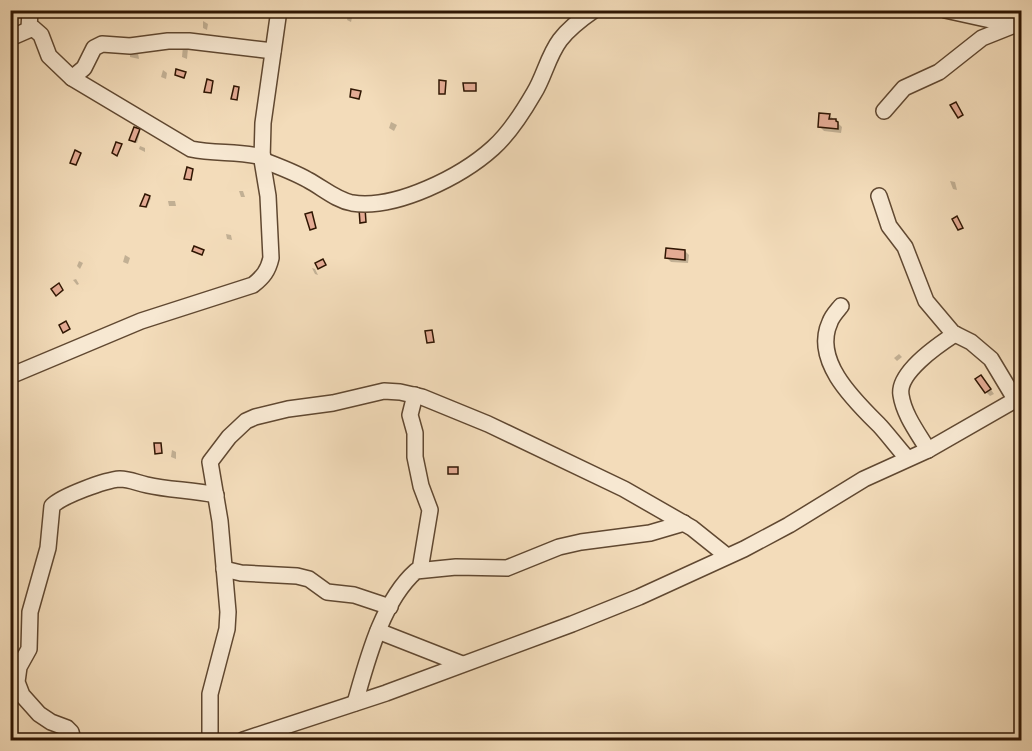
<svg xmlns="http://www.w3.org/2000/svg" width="1032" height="751" viewBox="0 0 1032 751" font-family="Alegreya,serif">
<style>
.shadow{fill:#0003}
.building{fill:#e4ab94;stroke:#2f1603;stroke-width:1.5}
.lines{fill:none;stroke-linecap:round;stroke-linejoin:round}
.minor-casing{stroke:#604831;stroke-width:18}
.minor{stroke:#f7e8d2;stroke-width:15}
</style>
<rect width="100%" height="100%" fill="#f3dcba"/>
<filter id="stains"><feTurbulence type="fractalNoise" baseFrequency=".00333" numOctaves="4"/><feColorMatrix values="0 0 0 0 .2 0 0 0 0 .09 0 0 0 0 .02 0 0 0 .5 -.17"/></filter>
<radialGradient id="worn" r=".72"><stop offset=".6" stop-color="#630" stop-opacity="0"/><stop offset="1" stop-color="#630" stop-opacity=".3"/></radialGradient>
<g class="shadow">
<path d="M365,10L369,12L367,17L364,15Z"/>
<path d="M349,11L353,13L351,22L347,20Z"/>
<path d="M213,12L218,13L219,16L214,15Z"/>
<path d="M203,21L208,24L207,30L203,28Z"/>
<path d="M183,46L188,48L187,59L182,57Z"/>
<path d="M130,51L138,53L139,59L130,57Z"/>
<path d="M163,70L167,73L166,79L161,77Z"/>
<path d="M829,115L842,127L841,133L824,131L820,127Z"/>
<path d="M391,122L397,125L394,131L389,128Z"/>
<path d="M139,131L140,132L137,143L131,140Z"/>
<path d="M140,146L145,148V152L139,149Z"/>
<path d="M950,181L955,182L957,190L953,189Z"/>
<path d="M239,191H243L245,197H241Z"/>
<path d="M149,197L151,198L147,208L142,205Z"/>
<path d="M168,201H175L176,206H169Z"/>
<path d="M226,234L231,235L232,240L227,239Z"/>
<path d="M685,251L689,255L688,263L671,262L667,258Z"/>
<path d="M125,255L130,258L128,264L123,262Z"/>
<path d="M79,261L83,263L80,269L77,266Z"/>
<path d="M312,268L315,269L318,275L315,274Z"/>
<path d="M76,279L79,284L77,285L73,280Z"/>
<path d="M899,354L902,357L897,361L894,358Z"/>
<path d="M985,381L994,394L990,396L986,392Z"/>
<path d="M172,450L176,452V459L171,457Z"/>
</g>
<g class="building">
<path d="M176,69L186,72L184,78L175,75Z"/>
<path d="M207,79L213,81L211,93L204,92Z"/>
<path d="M439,80L446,81L445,94H439Z"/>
<path d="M463,83H476V91H464Z"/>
<path d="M234,86L239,87L237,100L231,99Z"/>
<path d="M351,89L361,91L359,99L350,97Z"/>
<path d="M956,102L963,115L958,118L950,105Z"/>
<path d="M819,113L830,114L829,119H836V121L838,122V129L818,127Z"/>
<path d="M134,127L140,129L135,142L129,140Z"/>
<path d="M116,142L122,144L117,156L112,153Z"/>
<path d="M75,150L81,153L76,165L70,163Z"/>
<path d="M187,167L193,169L191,180L184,179Z"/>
<path d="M145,194L150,196L146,207L140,206Z"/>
<path d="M365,208L366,222L360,223L359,209Z"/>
<path d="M312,212L316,228L310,230L305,214Z"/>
<path d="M957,216L963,228L958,230L952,219Z"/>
<path d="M194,246L204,250L202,255L192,251Z"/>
<path d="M666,248L685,250V260L665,258Z"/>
<path d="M323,259L326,265L318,269L315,263Z"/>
<path d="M59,283L63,290L56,296L51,289Z"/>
<path d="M66,321L70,329L63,333L59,325Z"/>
<path d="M432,330L434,342L427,343L425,331Z"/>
<path d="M981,375L991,389L985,393L975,379Z"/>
<path d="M154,443H161L162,453L155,454Z"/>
<rect x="448" y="467" width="10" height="7"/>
</g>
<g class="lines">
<g class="minor-casing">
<g id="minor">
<path d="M945,10L1013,25"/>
<path d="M29,29L30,10"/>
<path d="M10,38L33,28L41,35L49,56L72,78L191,149C215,154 239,151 263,157"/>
<path d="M72,78L84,68L94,48L102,44L130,46L168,41H189L273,51"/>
<path d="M884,111L904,88L939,72L982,38L1022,22"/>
<path d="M262,160C278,166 294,172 308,180C323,188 336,200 352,203C396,210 462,176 493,148C510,133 523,112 534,93C544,77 548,56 560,40C569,28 581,19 594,10"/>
<path d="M879,196L889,226L905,247L926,301L953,333L971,342L991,359L1015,399"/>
<path d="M841,306C837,311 832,316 830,322C812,361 855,401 880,426C889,436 898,448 907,458"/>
<path d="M10,376L141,321L253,285C263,277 268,271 271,258L268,196L262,160L263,123L279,10"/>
<path d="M415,395L410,415L415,433V457L421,486L430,510L420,570"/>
<path d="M928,450C918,433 904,415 901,395C897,373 938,345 955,334"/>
<path d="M224,569L241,573L297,576L309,579L327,592L354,595L390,607"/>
<path d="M378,631L462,664"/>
<path d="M355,703C367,661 382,601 416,571L456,567L507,568L559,547L581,542L650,533L684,523"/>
<path d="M73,740L71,732L67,728L51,722L39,714L22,695L17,682L19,667L29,649L30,612L48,548L52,506C62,496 105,480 120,479C130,479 137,483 147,485C169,490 193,490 216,495"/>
<path d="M210,740V694L227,629L228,612L220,521L210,462L229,437L246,421L255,417L288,409L333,403L384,391L400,392L422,397L488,424L624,489L692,528L727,556"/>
<path d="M243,740L386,693L572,624L639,597L744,549L789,525L864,479L928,450L1022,396"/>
</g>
</g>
<use href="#minor" class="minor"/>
</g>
<rect width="1032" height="751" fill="none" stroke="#f3dcba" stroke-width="36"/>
<rect x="12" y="12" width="1008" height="727" fill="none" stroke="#2f1603" stroke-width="3"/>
<rect x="18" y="18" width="996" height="715" fill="none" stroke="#2f1603" stroke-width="1.5"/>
<rect width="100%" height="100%" filter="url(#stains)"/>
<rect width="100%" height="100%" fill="url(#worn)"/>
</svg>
